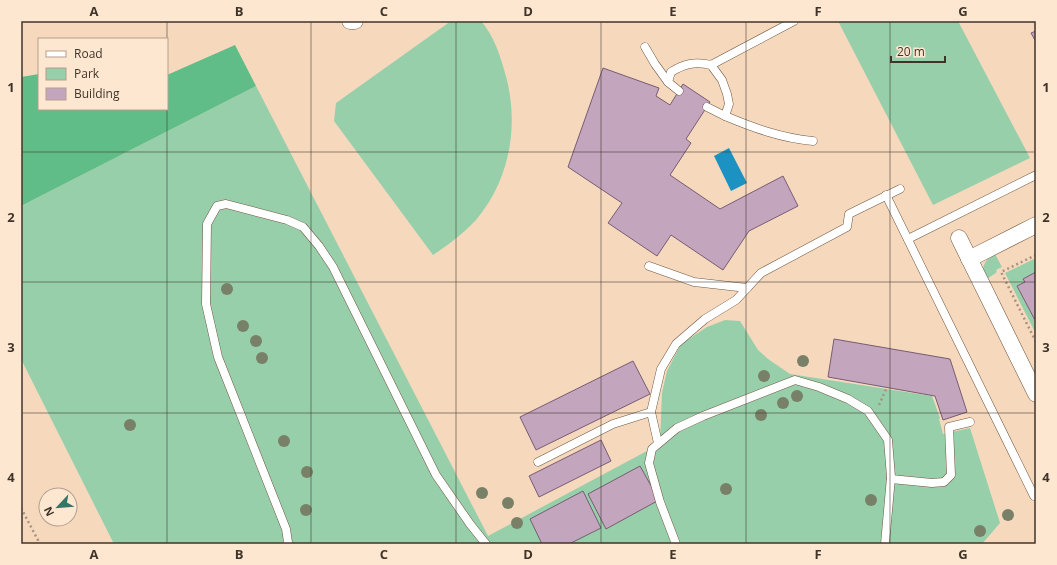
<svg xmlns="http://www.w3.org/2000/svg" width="1057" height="565" viewBox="0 0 1057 565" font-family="'Open Sans',sans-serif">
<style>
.green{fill:#96cfaa}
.forest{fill:#60bd87}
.water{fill:#1c92c2}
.building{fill:#c3a5be;stroke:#775c72}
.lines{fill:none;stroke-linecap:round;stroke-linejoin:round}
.lane-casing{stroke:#70573f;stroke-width:9}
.street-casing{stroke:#70573f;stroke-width:17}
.path{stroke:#a9937f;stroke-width:2.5;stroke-dasharray:2 3;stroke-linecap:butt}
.lane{stroke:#fff;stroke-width:8}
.street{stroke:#fff;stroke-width:16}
.tree{fill:#788168}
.grid{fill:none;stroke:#40342a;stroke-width:1;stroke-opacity:0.55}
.neatline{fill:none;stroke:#40342a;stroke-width:1.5}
.grid-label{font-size:13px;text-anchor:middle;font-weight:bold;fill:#40342a}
</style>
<rect width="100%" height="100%" fill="#f6d8bd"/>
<g class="green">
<path d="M451,21H481C494,36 500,55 505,73C520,124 510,180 476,220C463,234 448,245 433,255L334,121L336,103Z"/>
<path d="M838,21H958L1030,158L933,205Z"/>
<path d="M256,86L488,536L660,444L662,393L667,371L681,344L707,327L725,320L740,321L758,350L768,359L790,374L932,396L940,418L939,419L943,434L970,428L1000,523L982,544H114L21,359V206Z"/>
<path d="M995,254L1002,267L996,270L997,272L987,279C979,269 985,259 995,254Z"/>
<path d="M1034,259L1036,263V272L1023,279L1025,282L1017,286L1036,322V331L1035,332L1005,273Z"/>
</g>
<path class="forest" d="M235,45L256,86L21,206V77L39,74V109H167V75Z"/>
<path class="water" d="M729,148L747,183L731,191L714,156Z"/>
<g class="building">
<path d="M1036,31V42L1031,33Z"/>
<path d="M603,68L659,88L656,96L670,105L683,84L710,102L686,139L691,143L670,175L720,209L783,176L798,206L749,231L723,270L671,235L657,256L608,223L622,203L568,167Z"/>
<path d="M1036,272V322L1017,286L1025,282L1023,279Z"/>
<path d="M834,339L950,359L967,412L943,420L935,396L828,377Z"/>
<path d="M633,361L650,394L536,450L520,417Z"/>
<path d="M601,440L611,461L539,497L529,476Z"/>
<path d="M640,466L659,500L606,529L588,494Z"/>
<path d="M583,491L601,528L569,544H542L530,519Z"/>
</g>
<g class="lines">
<g class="lane-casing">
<g id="lane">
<path d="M645,47L655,64L668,82"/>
<path d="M679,91L668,82L671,72C684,64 695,61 711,65L794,21"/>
<path d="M707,107L725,116L729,104L727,94L722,80L711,65"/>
<path d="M725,116C754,128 781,138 813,141"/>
<path d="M886,195L1034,496"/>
<path d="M908,239L1036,175"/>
<path d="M649,266L694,282L747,288"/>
<path d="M658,443L651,412L661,369L676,344L705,319L736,300L761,273L847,227L849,214L900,189"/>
<path d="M538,462L613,424L651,412"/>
<path d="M891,479L932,483L944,482L951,475L949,427L970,422"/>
<path d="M287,544L288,542L286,529L218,357L206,304L207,224L217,206L226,204L287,220L303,227L319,246L333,267L436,475L470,524L486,544"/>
<path d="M676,544L660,502L649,463L652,449L677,428L703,416L795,380L819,387L848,399L868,411L888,440L891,477L885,544"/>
</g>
</g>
<g class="street-casing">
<g id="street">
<path d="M350,21H355"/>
<path d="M959,238L1036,394"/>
<path d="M969,259L1036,225"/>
</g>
</g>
<g class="path">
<path d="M1036,255L1001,272L1036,342"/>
<path d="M879,405L887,387"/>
<path d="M21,508L40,544"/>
</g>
<use href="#lane" class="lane"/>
<use href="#street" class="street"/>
</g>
<g class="tree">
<circle cx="227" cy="289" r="6"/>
<circle cx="243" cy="326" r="6"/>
<circle cx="256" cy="341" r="6"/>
<circle cx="262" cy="358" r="6"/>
<circle cx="803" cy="361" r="6"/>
<circle cx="764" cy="376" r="6"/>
<circle cx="797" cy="396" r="6"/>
<circle cx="783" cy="403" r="6"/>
<circle cx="761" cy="415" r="6"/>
<circle cx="130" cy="425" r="6"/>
<circle cx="284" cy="441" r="6"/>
<circle cx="307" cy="472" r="6"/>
<circle cx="726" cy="489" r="6"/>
<circle cx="482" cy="493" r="6"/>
<circle cx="871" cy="500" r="6"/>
<circle cx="508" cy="503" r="6"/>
<circle cx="306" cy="510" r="6"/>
<circle cx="1008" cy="515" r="6"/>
<circle cx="517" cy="523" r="6"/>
<circle cx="980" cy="531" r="6"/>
</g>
<path class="grid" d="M167,21V39M311,21V544M456,21V544M601,21V544M746,21V544M890,21V544M167,109V544M21,152H1036M21,282H1036M21,413H1036"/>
<rect width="1057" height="565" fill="none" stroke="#fee7d1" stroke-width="44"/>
<rect x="38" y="38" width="130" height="72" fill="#fee7d1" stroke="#b29f8e"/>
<rect x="46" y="51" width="20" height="6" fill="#ffffff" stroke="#b29f8e"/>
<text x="74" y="58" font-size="12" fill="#40342a">Road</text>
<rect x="46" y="68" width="20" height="12" fill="#96cfaa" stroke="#b29f8e"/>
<text x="74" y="78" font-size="12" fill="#40342a">Park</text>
<rect x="46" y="88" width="20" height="12" fill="#c3a5be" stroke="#b29f8e"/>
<text x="74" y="98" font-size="12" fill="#40342a">Building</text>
<g transform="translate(58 507) rotate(244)"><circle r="19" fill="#fee7d1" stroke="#b29f8e"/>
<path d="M0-3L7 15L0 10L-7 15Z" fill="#337567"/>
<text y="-6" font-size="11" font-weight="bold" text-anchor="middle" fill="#40342a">N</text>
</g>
<path d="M891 56v6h54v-6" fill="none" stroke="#40342a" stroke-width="2"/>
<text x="897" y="56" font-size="12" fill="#40342a" stroke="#fee7d1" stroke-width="3" paint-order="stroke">20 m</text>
<rect x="22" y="22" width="1013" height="521" class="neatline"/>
<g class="grid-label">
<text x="94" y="16">A</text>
<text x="239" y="16">B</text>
<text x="384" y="16">C</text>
<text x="528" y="16">D</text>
<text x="673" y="16">E</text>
<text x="818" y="16">F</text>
<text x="963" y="16">G</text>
<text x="11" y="92">1</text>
<text x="1046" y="92">1</text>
<text x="11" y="222">2</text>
<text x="1046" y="222">2</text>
<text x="11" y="352">3</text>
<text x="1046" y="352">3</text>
<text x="11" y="482">4</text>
<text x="1046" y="482">4</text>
<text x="94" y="559">A</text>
<text x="239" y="559">B</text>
<text x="384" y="559">C</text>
<text x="528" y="559">D</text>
<text x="673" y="559">E</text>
<text x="818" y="559">F</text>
<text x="963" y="559">G</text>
</g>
</svg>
